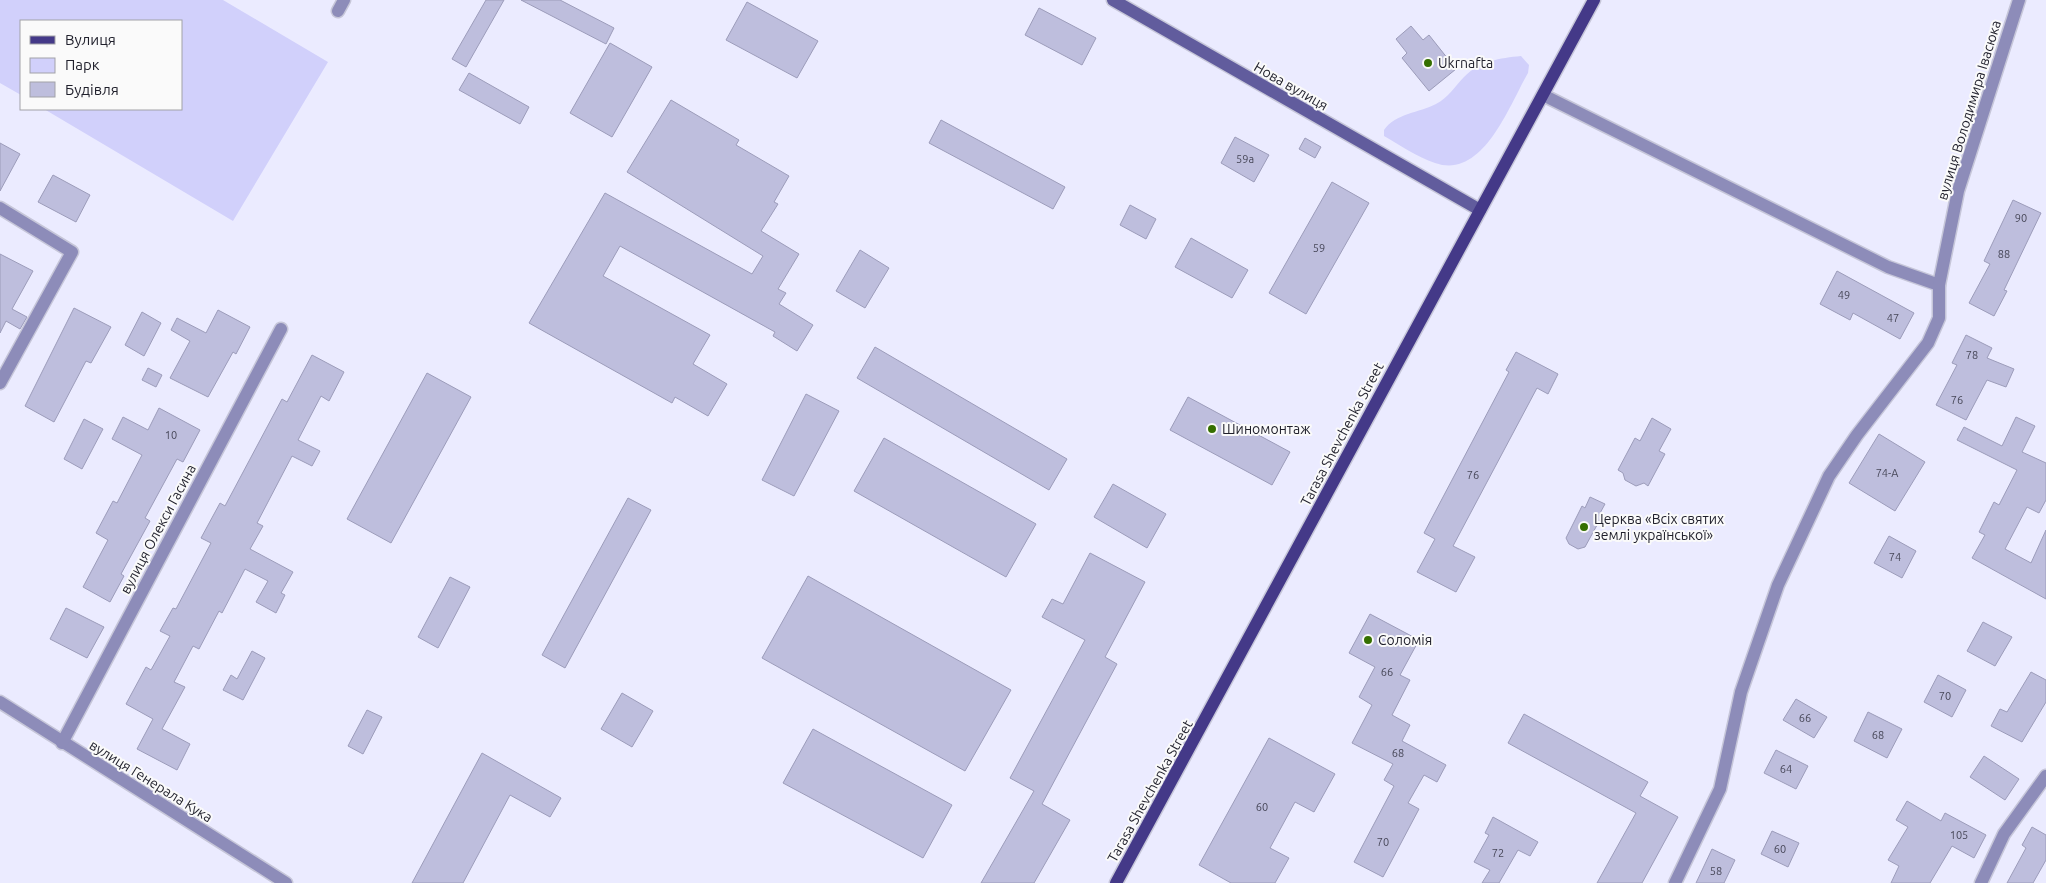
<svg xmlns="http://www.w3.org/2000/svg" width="2046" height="883" viewBox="0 0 2046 883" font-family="Ubuntu,sans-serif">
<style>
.green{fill:#d1d0fb}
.building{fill:#bebedd;stroke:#9c9cba}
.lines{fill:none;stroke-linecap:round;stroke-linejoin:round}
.street-casing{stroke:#c6c6d9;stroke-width:15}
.secondary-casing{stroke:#c6c6d9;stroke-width:15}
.primary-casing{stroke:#c6c6d9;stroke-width:15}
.street{stroke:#8d8cb9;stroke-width:12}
.secondary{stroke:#615c9d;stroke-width:12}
.primary{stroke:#443988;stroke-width:12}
.poi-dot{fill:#356f00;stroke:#fafafa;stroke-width:2}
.labels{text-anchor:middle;stroke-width:4;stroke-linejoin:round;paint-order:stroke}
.number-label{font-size:11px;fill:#474758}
.poi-label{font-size:14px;fill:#1f1f2b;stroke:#fafafa;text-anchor:start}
.street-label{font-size:14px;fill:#1f1f2b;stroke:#fafafa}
</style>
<rect width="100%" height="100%" fill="#ebebff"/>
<g class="green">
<path d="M0,0H223L328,62L233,221L44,109H181V21H21V95L0,83Z"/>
<path d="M1521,56L1529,65L1528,73C1509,106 1483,180 1435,163C1417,157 1400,145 1384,136V130C1396,113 1419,113 1436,104C1448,98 1455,86 1464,77C1480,61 1500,58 1521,56Z"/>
</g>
<g class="building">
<path d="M486,0H504L466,67L452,59Z"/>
<path d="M521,0H560L614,28L606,44Z"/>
<path d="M747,2L818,41L797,78L726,40Z"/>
<path d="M1039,8L1096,38L1082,65L1025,35Z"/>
<path d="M1411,26L1423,40L1429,35L1456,69L1429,91L1402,58L1407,53L1396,39Z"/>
<path d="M610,43L652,67L612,137L570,113Z"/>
<path d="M469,73L529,107L520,124L459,90Z"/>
<path d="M671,100L739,140L736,145L789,176L774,202L778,204L761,231L799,254L778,289L786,293L779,304L813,325L797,351L773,336L775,332L620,246L603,276L710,335L693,364L727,384L708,416L675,397L672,403L529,323L605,193L752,274L763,256L627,172Z"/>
<path d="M941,120L1065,187L1053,209L929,143Z"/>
<path d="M1235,137L1269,155L1254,182L1221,163Z"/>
<path d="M1305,138L1321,147L1315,158L1299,149Z"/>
<path d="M0,143L20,154L0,191Z"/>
<path d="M53,175L90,195L76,222L38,202Z"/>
<path d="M1332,182L1369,203L1306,314L1269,293Z"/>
<path d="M2013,200L2041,213L2004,290L2007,291L1994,316L1969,303L1990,264L1984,261Z"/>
<path d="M1130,205L1156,219L1146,239L1120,225Z"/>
<path d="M1191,238L1248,270L1232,298L1175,267Z"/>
<path d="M860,250L889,268L865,308L836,291Z"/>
<path d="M0,254L33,271L12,309L27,317L20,329L6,321L0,333Z"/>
<path d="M1837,271L1914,313L1900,339L1853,313L1850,320L1820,304Z"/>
<path d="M74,308L111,327L91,363L86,361L54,422L25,406Z"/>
<path d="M218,310L250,327L236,354L233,352L208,397L170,378L190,341L171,330L177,318L206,333Z"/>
<path d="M142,312L161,323L144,356L125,345Z"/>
<path d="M1966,335L1992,348L1987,358L2014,369L2006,387L1987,380L1966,420L1936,405L1957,365L1952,363Z"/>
<path d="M875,347L1067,459L1049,490L857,378Z"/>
<path d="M1516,352L1558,374L1548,394L1537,388L1453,546L1475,557L1456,592L1417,572L1435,539L1424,533L1509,372L1506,370Z"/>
<path d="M312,355L344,372L329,401L321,396L298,440L320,451L312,466L292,456L257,523L263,526L250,549L293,572L281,593L285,595L276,613L256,602L268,581L245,569L222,613L219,611L199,649L193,646L174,682L185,687L162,729L190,744L177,770L137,749L153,719L126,704L146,667L151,670L170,636L160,631L173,608L176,609L211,543L201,538L220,503L225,506L282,399L287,402Z"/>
<path d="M148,368L162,375L156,387L142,380Z"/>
<path d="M427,373L471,397L391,543L347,519Z"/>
<path d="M806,394L839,411L794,496L762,480Z"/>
<path d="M1188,397L1290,452L1272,485L1170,430Z"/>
<path d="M159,408L200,430L183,462L177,459L145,518L150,521L121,574L124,576L110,602L83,587L108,540L96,533L113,501L117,503L142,455L112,439L123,417L148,430Z"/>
<path d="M2016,417L2035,426L2022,452L2046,463V500L2039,513L2027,507L2005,549L2031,563L2046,530V599L1972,558L1985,535L1979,532L1994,502L1999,505L2017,470L1957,440L1964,427L2002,446Z"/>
<path d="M1652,418L1671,429L1659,451L1665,454L1648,486L1644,483L1636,486L1625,480L1623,473L1618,470L1635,438L1640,441Z"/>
<path d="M84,419L103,429L82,469L64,459Z"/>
<path d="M1879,434L1925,462L1895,511L1849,483Z"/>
<path d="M884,438L1036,524L1006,577L854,491Z"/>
<path d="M1113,484L1166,514L1147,548L1094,517Z"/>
<path d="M1590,497L1605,504L1599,515L1602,516L1585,547L1578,549L1569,544L1566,538L1582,506L1585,508Z"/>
<path d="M628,498L651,510L565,668L542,655Z"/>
<path d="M1889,536L1916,551L1902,578L1874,563Z"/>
<path d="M1090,553L1145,582L1105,657L1117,664L1042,804L1070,820L1034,883H981L1034,791L1010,778L1085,640L1042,617L1052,599L1063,604Z"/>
<path d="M808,576L1011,690L965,771L762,658Z"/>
<path d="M450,577L470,587L438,648L418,637Z"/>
<path d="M66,608L104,627L87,658L50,639Z"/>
<path d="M1370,614L1419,640L1400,675L1410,680L1392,715L1410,725L1402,741L1446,765L1437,782L1424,775L1408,803L1419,809L1383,877L1354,862L1394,786L1384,780L1393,764L1352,743L1372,705L1359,697L1375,667L1349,653Z"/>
<path d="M1983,622L2012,637L1995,666L1967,651Z"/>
<path d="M252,651L265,658L243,700L223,690L231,675L237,679Z"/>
<path d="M2031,672L2046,680V702L2022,742L1991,726L2000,709L2007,712Z"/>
<path d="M1938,675L1966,690L1952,717L1924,702Z"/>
<path d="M622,693L653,711L632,747L601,729Z"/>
<path d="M1796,699L1827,717L1814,738L1783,720Z"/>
<path d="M367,710L382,717L363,754L348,746Z"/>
<path d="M1868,712L1902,729L1887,758L1854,741Z"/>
<path d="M1524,714L1648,782L1640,796L1678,817L1642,883H1597L1636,813L1508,743Z"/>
<path d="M813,729L952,805L923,858L783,783Z"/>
<path d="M1269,738L1335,774L1314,812L1295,802L1270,848L1289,858L1275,883H1231L1199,865Z"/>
<path d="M1776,750L1808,766L1796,789L1764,773Z"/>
<path d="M482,753L561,798L550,817L510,795L463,883H412Z"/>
<path d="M1984,756L2019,779L2005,800L1970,777Z"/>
<path d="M1907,801L1941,821L1945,813L1986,835L1974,858L1952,846L1930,883H1891L1899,866L1888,860L1908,827L1896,820Z"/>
<path d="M1493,817L1538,842L1530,856L1518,850L1499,883H1482L1490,870L1474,862L1489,835L1485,833Z"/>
<path d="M2032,827L2046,835V860L2033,883H2007L2026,848L2022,845Z"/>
<path d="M1772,831L1799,843L1788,867L1761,854Z"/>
<path d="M1712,849L1735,860L1724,883H1696Z"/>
</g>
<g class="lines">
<g class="street-casing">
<g id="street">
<path d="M338,11L344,0"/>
<path d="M1543,95L1888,267L1939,285"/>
<path d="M0,208L72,252L0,383"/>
<path d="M0,702L286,883"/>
<path d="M62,743L281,329"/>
<path d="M1675,883L1720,789L1741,692L1778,585L1829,476L1857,435L1928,343L1939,318V285L1958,191L2019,0"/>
<path d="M1981,883L2004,834L2046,776"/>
</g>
</g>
<g class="secondary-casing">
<path id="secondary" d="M1113,0L1480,210"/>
</g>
<g class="primary-casing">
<path id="primary" d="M1116,883L1594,0"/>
</g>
<use href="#street" class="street"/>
<use href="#secondary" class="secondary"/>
<use href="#primary" class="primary"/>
</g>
<g class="poi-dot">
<circle cx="1428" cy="63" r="5"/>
<circle cx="1212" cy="429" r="5"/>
<circle cx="1584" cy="527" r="5"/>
<circle cx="1368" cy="640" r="5"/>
</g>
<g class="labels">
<g class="number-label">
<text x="1245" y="163">59а</text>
<text x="2021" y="222">90</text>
<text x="1319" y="252">59</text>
<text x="2004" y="258">88</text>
<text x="1844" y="299">49</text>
<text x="1893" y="322">47</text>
<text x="1972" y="359">78</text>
<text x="1957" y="404">76</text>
<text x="171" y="439">10</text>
<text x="1887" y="477">74-А</text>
<text x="1473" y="479">76</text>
<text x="1895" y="561">74</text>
<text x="1387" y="676">66</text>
<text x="1945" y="700">70</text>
<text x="1805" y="722">66</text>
<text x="1878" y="739">68</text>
<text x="1398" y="757">68</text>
<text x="1786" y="773">64</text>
<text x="1262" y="811">60</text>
<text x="1959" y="839">105</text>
<text x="1383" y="846">70</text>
<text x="1780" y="853">60</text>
<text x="1498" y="857">72</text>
<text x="1716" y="875">58</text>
</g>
<g class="poi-label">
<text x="1438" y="68">Ukrnafta</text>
<text x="1222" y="434">Шиномонтаж</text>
<text x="1594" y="524">Церква «Всіх святих<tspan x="1594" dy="16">землі української»</tspan></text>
<text x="1378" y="645">Соломiя</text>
</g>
<g class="street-label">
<text transform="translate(1291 86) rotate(30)" y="5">Нова вулиця</text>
<text transform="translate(1969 110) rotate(-73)" y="5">вулиця Володимира Івасюка</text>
<text transform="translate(1342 434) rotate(-62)" y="5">Tarasa Shevchenka Street</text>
<text transform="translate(158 529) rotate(-62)" y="5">вулиця Олекси Гасина</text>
<text transform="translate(151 781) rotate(32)" y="5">вулиця Генерала Кука</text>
<text transform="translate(1150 791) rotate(-61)" y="5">Tarasa Shevchenka Street</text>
</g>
</g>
<rect x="20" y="20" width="162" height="90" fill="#fafafa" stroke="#a2a2a7"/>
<rect x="30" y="36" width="25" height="8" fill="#443988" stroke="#a2a2a7"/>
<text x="65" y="45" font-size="15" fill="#1f1f2b">Вулиця</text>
<rect x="30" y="58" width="25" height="15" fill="#d1d0fb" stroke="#a2a2a7"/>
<text x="65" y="70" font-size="15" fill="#1f1f2b">Парк</text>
<rect x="30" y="82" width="25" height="15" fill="#bebedd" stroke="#a2a2a7"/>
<text x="65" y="95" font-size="15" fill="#1f1f2b">Будівля</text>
</svg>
